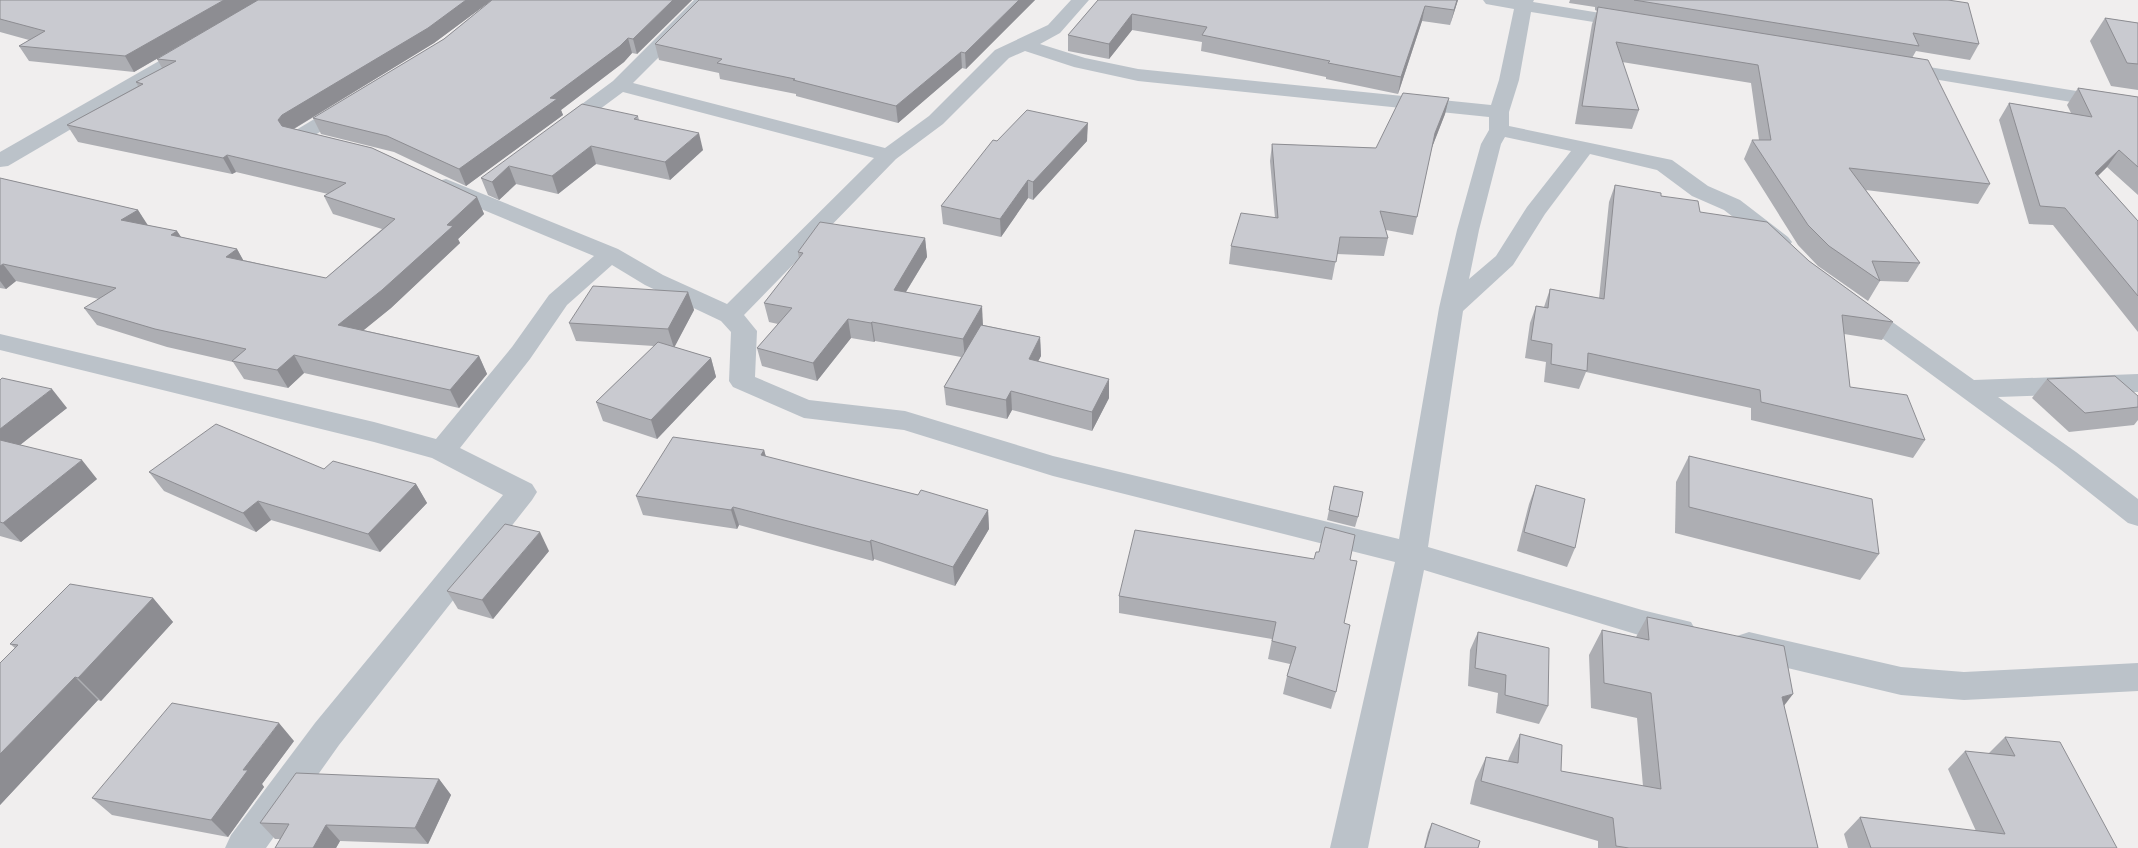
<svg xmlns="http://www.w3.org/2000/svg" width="2138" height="848" viewBox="0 0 2138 848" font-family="'Exo 2',sans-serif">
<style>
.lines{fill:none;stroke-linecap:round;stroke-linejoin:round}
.minor{fill:#bbc2c9;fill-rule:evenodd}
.wall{fill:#adaeb3}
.shaded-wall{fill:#8d8d92}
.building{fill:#c9cad0;stroke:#8d8d92}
</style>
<rect width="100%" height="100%" fill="#f0eeee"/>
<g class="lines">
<g class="minor">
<path d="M694,0H712L700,16L633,83L885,148L929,116L995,50L1048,25L1071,0H1089L1060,33L1040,44L1085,58L1138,69L1491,105L1499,80L1514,9L1486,4L1483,0H1534L1533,2L1637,19L1640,23L1637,27L1631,28L1531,12L1519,80L1509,112V126L1672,160L1708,186L1740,200L1788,237L1792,242L1788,247L1780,249L1772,247L1724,210L1692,196L1657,170L1590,154L1545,214L1513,265L1463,311L1428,547L1642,610L1691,622L1696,631L1691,640L1680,644L1642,636L1424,570L1368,848H1330L1395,562L1053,476L904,430L804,418L733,387L729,381L731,332L721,321L645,285L612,265L567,305L530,359L460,448L532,484L537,492L532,500L339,745L266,848H225L231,835L315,723L503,495L432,458L374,442L0,350V334L374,422L436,439L512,347L549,295L594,256L438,191L435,186L438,181L446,179L618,249L663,275L727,304L874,158L623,92L569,132L562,134L555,132L552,128L555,124L613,81ZM1025,51L1074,67L1138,81L1489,117V130L1481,144L1457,230L1439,308L1399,539L1053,456L905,411L809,400L755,377L757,331L744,315L896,159L943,124L1009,58ZM1505,137L1571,151L1527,207L1496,256L1469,279L1479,230L1501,144Z"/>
<path d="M194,43L201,45L203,49L201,53L8,166L0,167V152L187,45Z"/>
<path d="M1898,62L2138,101V113L1891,72L1889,68L1891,64Z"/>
<path d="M348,101L355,103L358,107L355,111L305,141L298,143L291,141L288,137L291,133L341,103Z"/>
<path d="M1858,301L1867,304L1974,380L2138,374V392L1998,397L2076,452L2138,499V526L2128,523L2056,466L1849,314L1846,309L1849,304Z"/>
<path d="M1749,632L1901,667L1964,672L2138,663V691L1964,700L1901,695L1737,656L1733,646L1737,636Z"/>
</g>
</g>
<g class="wall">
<path d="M0,0H492L434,43L294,129L372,148L477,197L484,214L458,239L460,243L391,308L363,330L479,356L487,374L459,408L304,373L288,388L244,379L233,362L167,347L97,325L84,308L99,299L16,281L6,289L0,288V178L138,210L147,225L177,231L181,237L237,249L243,260L326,278L382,229L333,214L324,196L328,194L236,172L232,174L78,142L67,125L138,86L136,82L162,68L157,59L222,21L134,72L29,61L19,46L29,40L0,32Z"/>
<path d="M492,0H692L637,54L632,53L624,62L561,110L563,115L466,186L394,152L321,134L313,118L444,39Z"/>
<path d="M1035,0L966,69L962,68L898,123L796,96V94L720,79L719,73L659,60L655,44L698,2Z"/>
<path d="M1098,0H1458L1450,25L1422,21L1398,94L1326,79V77L1201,51L1202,42L1132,30L1109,59L1068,51V35Z"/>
<path d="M1570,0H1948L1979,44L1970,60L1916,51L1912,58L1990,184L1978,204L1866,190L1920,263L1908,282L1880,281L1868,301L1818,266L1798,245L1744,159L1752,140H1759L1751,83L1622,62L1639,110L1632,129L1575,124L1592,24L1597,11L1595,10V7L1569,3Z"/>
<path d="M2105,18L2138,23V90L2111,86L2090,41Z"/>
<path d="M2078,88L2138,97V195L2107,167L2098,176L2138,221V332L2053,225L2029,224L1999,120L2009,103L2071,113L2067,105Z"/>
<path d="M1449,98L1445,114L1432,147L1413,235L1386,230L1388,238L1384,256L1337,254L1332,280L1229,264L1231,246L1275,218L1270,161L1272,144L1376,148Z"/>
<path d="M638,116L639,120L703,150L670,180L596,164L558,194L516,184L499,200L488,195L481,178Z"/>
<path d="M997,141H1087L1033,200L1028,198L1001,237L943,224L941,206Z"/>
<path d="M1615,185L1661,196L1700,212L1809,261L1893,322L1882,340L1844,334L1850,387L1925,440L1913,458L1751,420V408L1586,372L1579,389L1544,382L1546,362L1525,358L1530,323L1536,306L1544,307L1550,289L1599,298L1609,202Z"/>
<path d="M925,238L927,257L906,292L983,325L1040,337L1041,356L1038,361L1109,398L1092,431L1012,410L1007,419L946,405L944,387L961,357L875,341L874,342L851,338L817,381L762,366L757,348L778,324L769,322L764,303L799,259L798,252Z"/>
<path d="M688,292L694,310L674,347L711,358L716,377L657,439L603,421L596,402L654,346L576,341L569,323Z"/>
<path d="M2047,379L2138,396V420L2134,425L2069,432L2032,398Z"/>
<path d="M0,380L67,408L20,445L97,479L21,542L0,536Z"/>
<path d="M764,450L766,457L918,495L988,510L989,529L955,586L874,559L873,561L739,525L737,529L643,515L636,496Z"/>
<path d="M1689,456L1879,554L1860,580L1675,533L1676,482Z"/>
<path d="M324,469L416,484L427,503L380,552L271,520L256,532L164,491L149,472Z"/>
<path d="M1536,485L1575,548L1567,567L1517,551L1529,504Z"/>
<path d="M1334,486L1358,517L1355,527L1327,520Z"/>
<path d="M549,551L493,619L458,609L447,591Z"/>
<path d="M1314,559L1350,560L1336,692L1331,709L1283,694L1287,676L1290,664L1268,659L1272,639L1119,613V596Z"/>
<path d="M153,598L173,622L101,701L98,700L0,805V663L15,648L10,644Z"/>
<path d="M1647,617L1784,706L1818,848H1598V841L1470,804L1475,781L1486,757L1508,761L1509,758L1520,734L1561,771L1643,786L1637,718L1591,708L1589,655L1602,630L1636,637Z"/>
<path d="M1478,632L1548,706L1539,724L1496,713L1498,693L1468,686L1470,650Z"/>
<path d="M2005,737L2117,848H1848L1844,834L1860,817L1976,831L1948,769L1965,751L1988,754Z"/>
<path d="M294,741L262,784L264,787L228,837L112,815L92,798Z"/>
<path d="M439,779L451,795L428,844L340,841L336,848H275L280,839H275L260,823Z"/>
<path d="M1432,823L1478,848H1424L1428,832Z"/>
</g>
<g class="shaded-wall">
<path d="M224,0H258L134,72L125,56Z"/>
<path d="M466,0H492L434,43L290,131L286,137L278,120L282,115Z"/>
<path d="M673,0H692L637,54L633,39Z"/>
<path d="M1019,0H1035L966,69L965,53Z"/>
<path d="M1457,0H1458L1450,25L1454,10Z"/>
<path d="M1425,6L1422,21L1398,94L1401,77Z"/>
<path d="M1132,14V30L1109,59V44Z"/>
<path d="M628,38L632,53L624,62L561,110L563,115L466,186L459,169L550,98Z"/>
<path d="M961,52L962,68L898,123L896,106Z"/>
<path d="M1449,98L1445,114L1431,150L1435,133Z"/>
<path d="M1088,123L1087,141L1033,200V182Z"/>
<path d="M699,133L703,150L670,180L665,162Z"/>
<path d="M591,146L596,164L558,194L552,176Z"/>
<path d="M2119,150L2107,167L2083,190L2095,173Z"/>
<path d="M227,155L236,172L232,174L223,158Z"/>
<path d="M509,166L516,184L499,200L492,182Z"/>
<path d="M1028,180V198L1001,237L1000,219Z"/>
<path d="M477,197L484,214L458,239L460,243L391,308L348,343L338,325Z"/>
<path d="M138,210L149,227L121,220Z"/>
<path d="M177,231L188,248L171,235Z"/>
<path d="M925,238L927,257L896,308L894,290Z"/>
<path d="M237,249L247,267L226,257Z"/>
<path d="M3,264L16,281L6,289L0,281V266Z"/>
<path d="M688,292L694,310L674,348L668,329Z"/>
<path d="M982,306L983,325L965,358L963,339Z"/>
<path d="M848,319L851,338L817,381L813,363Z"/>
<path d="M872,322L875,341L874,342L871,323Z"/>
<path d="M1040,337L1041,356L1029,378V359Z"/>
<path d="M294,355L304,373L288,388L277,370Z"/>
<path d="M479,356L487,374L459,408L450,390Z"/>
<path d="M711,358L716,377L657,439L651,420Z"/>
<path d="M1109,379V398L1092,431V412Z"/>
<path d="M52,389L67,408L6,456L0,449V429Z"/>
<path d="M1011,391L1012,410L1007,419L1006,400Z"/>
<path d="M764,450L769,468L761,455Z"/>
<path d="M82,460L97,479L21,542L3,523Z"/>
<path d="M416,484L427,503L380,552L368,534Z"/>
<path d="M258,501L271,520L256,532L243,513Z"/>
<path d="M733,507L739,525L737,529L731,510Z"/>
<path d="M988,510L989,529L955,586L953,567Z"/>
<path d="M540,532L549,551L493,619L482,600Z"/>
<path d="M871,540L874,559L873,561L870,542Z"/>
<path d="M153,598L173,622L101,701L78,678Z"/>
<path d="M75,677L98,700L0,805V754Z"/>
<path d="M1793,694L1774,719L1782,697Z"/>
<path d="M279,723L294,741L262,784L264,787L228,837L211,820L243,770Z"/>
<path d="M439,779L451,795L428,844L415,828Z"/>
<path d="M326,825L340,841L336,848H313Z"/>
</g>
<g class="building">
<path d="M0,0H224L125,56L19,46L45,31L0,19Z"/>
<path d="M258,0H466L428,28L282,115L278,120L282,126L372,148L477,197L447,225L453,226L382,290L338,325L479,356L450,390L294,355L277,370L232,361L246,349L155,329L84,308L116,288L3,264L0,266V178L138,210L121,220L177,231L171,235L237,249L226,257L326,278L395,219L324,196L346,183L227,155L223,158L67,125L143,84L136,82L176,61L157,59Z"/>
<path d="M492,0H673L633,39L628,38L620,46L550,98L557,99L459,169L387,136L313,118L444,39Z"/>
<path d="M699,0H1019L965,53L961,52L896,106L793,80L795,79L717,63L722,59L655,44Z"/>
<path d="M1098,0H1457L1454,10L1425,6L1401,77L1328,63L1330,61L1202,35L1207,27L1132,14L1109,44L1068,35Z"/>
<path d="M1634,0H1948L1968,3L1979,44L1913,33L1919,46Z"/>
<path d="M1598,7L1928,60L1990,184L1849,168L1920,263L1872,261L1880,281L1829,246L1808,225L1752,140H1771L1758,65L1616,42L1639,110L1582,106Z"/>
<path d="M2105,18L2138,23V64L2127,63Z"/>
<path d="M2078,88L2138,97V167L2119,150L2095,173L2138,221V296L2065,208L2040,206L2009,103L2092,117Z"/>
<path d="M1403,93L1449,98L1435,133L1417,217L1380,211L1388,238L1340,237L1336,262L1231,246L1241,213L1278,218L1272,144L1376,148Z"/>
<path d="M582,104L638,116L634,119L699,133L665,162L591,146L552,176L509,166L492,182L481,178Z"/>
<path d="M1027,110L1088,123L1033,182L1028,180L1000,219L941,206L993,140L997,141Z"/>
<path d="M1615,185L1661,193V196L1698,201L1700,212L1767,222L1809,261L1893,322L1842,315L1850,387L1907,395L1925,440L1761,402L1760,390L1588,353L1587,371L1551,364L1552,344L1531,340L1536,306L1548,308L1550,289L1604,299Z"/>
<path d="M820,222L925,238L894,290L982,306L963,339L872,322L871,323L848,319L813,363L757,348L792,308L764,303L803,253L798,252Z"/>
<path d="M593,286L688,292L668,329L569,323Z"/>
<path d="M981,325L1040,337L1029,359L1109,379L1092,412L1011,391L1006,400L944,387Z"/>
<path d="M658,342L711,358L651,420L596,402Z"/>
<path d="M2115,376L2138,396V407L2085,413L2047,379Z"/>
<path d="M2,378L52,389L0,429V380Z"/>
<path d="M216,424L324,469L333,461L416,484L368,534L258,501L243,513L149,472Z"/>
<path d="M673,437L764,450L761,455L918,495L921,490L988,510L953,567L871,540L870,542L733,507L731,510L636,496Z"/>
<path d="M0,440L82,460L3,523L0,522Z"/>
<path d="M1689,456L1872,499L1879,554L1689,507Z"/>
<path d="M1536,485L1585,499L1575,548L1524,532Z"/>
<path d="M1334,486L1363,492L1358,517L1329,510Z"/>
<path d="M505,524L540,532L482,600L447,591Z"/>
<path d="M1325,527L1355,535L1350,560L1357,561L1344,623L1350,625L1336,692L1287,676L1296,647L1272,641L1276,622L1119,596L1135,530L1314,559L1316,552H1319Z"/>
<path d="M70,584L153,598L78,678L75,677L0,754V663L18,645L10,644Z"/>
<path d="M1647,617L1784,646L1793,694L1782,697L1818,848H1629L1616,846L1613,818L1481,781L1486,757L1518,763L1520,734L1562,745L1561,771L1661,789L1651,693L1604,683L1602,630L1649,640Z"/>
<path d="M1478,632L1549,648L1548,706L1505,695L1506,675L1475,668Z"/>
<path d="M172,703L279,723L243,770H248L211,820L92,798Z"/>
<path d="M2005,737L2060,742L2117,848H1871L1860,817L2005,834L1965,751L2015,756Z"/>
<path d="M296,773L439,779L415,828L326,825L313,848H275L289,824L260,823Z"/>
<path d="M1432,823L1480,841L1478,848H1425Z"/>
</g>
</svg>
